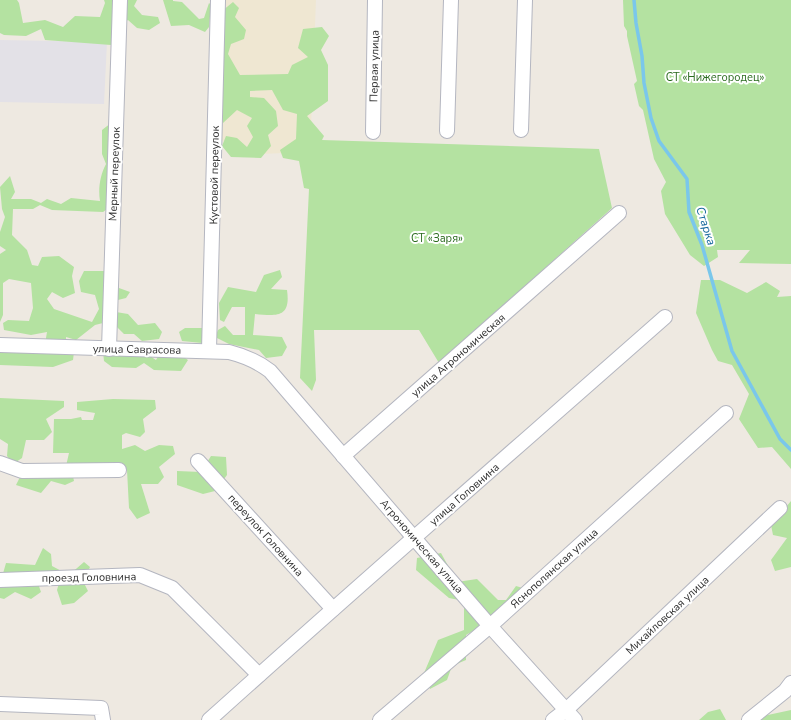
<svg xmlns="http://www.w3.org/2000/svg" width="791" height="720" viewBox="0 0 791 720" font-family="'Nunito Sans',sans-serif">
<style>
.industrial{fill:#e3e1e7}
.education{fill:#efe7d2}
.green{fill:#b4e2a1}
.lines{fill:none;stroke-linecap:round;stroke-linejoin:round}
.stream{stroke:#7ac7eb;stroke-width:3.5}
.minor-casing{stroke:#b4b6c0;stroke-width:16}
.minor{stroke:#fff;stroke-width:14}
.labels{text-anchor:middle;stroke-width:4;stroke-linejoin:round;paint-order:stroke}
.street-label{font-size:11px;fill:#2e2e2e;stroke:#fff}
.park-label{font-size:11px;fill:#2a6a1e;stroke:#fff}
.water-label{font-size:12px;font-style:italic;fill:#13669c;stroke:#fff}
</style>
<rect width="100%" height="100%" fill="#eee9e1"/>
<path class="industrial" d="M0,40L107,42L104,104L0,102Z"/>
<path class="education" d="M226,0H316L310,152L236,155L222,140Z"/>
<g class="green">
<path d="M0,0H17L19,3L23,23L45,20L63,27L75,16L100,17L105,3L104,0H137L134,6L142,15L158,17L160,23L149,30L137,28L128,20L116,27L121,34L111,45L45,40L41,29L26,36L4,35L0,33Z"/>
<path d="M163,0H173V1L182,2L199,19L204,18L209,3L211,5L209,27L205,32L189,25L171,26Z"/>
<path d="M623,0H791V264L739,263L750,250H717L718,257L704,266L690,255L665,214L661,191L666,182L654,159L643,110L639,106L634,84L637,81L627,36V31L624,26Z"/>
<path d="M233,2L239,8L235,17L246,30L244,39L231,44L228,54L240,75L288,74L292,65L308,57L298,48L303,29L322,27L329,36L321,50L328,65V101L307,116L324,136L322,140L599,149L612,208L439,363L419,330H314L316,380L312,391L300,378L309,189L304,188L299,161L283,158L280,150L296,139L297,114L283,110L272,90L250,91V97L264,98L276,111L278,126L268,135L271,146L261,158L231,157L222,146L226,136L237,138L247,147L253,137L247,126L252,118L237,110L223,123L219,92L222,11Z"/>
<path d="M111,123L110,207L103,212L52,210L40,205L33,209H13L12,235L27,250L32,265L38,266L42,257L59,256L74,267L72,276L75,293L63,298L52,292L47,299L54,309L92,322L99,309L95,295L81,292L79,281L84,271H106L118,274L119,288L130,292L126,298L118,300L116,312L128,314L138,325L155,323L162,332L159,339L142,341L134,334H124L111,321L95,325L76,340L66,337V345L74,352L73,360L53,367L0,365V348L45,344L47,332L31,335L4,330L3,323L8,320L29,321L33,308L31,283L9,279L3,283V315L0,322V254L6,250L0,246V232L5,217L2,209L0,187L10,176L15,192L11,199H31L41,203L47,199L61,204L71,198L100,201C98,189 100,175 106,164L102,154V130Z"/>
<path d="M280,270L282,277L271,289L287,290C291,318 277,316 255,314L253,335L282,337L287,347L282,356L266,358L259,350L229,344L215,337L218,330L225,326L233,335H245V307H232L224,322L220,320L219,303L228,287L256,292L264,275Z"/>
<path d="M701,280H720L747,293L766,282L780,291L777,297L791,296V469L772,447L758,448L739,419L749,394L732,365L718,361L712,350L696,313Z"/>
<path d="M209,307L202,343L182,341L179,332L185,328H203L202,313Z"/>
<path d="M136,347L156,360L160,353H178L188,360L181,371L154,370L144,363L136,368L112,367L104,361L103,352Z"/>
<path d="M0,398L64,401V407L46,419L52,432L44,440H26L22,458L13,464L7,456L8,444L0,439Z"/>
<path d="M113,399L155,400L156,409L143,419L145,432L140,437L126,433L122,435V449L135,445L145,451L159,445L173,446L175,454L159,467L164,477L158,484H141L150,513L137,519L129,508L127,470L115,473L66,466L69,453H53L54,419H71L81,417L82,420H93L95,413L77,410V402Z"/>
<path d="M211,456L226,457L227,475L215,491L203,494L177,485V471L201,472Z"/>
<path d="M26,465L72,472L74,481L65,485L51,481L41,493L16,485Z"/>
<path d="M791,501V567L775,571L771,560L787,538L773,535L771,525Z"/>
<path d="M43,548L51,554L52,566L69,575L84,562L90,567L83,581L88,591L74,603L62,605L57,590L61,576L35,575L41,592L31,599L15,592L4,599L0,598V584L6,563L35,565Z"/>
<path d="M441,553L457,582L477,579L498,600H506L516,586L526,589L495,618L466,635V660L452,666L447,680L430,689L424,673L438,640L464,630V601L449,598L416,570L417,558Z"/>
<path d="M720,709L726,720H699L708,712Z"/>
<path d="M791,710V720H756L759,717Z"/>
</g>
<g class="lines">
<path class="stream" d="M634,0L636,23L642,56L644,83L651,118L659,141L687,179L689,212L702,245L732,351L780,439L791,450"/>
<g class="minor-casing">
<g id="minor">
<path d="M521,130L525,0"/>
<path d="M447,131L451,0"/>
<path d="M373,132L375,0"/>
<path d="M0,345L229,352C245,356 257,361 270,371L490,626L575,720"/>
<path d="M109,349L120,0"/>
<path d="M209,350L218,0"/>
<path d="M343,456L619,213"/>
<path d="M198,461L333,609"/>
<path d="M0,463L22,471L119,470"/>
<path d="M0,580L140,575L172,588L259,675"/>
<path d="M0,704L101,708L103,720"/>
<path d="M209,720C360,584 513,451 665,317"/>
<path d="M380,720L490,626L726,413"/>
<path d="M553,720L566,710L780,508"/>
<path d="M749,720L785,691L791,683"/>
</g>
</g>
<use href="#minor" class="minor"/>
</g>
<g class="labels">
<g class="street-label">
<text transform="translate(374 66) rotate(-89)" y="4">Первая улица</text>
<text transform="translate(114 174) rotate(-88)" y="4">Мерный переулок</text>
<text transform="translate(214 175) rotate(-89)" y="4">Кустовой переулок</text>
<text transform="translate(137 349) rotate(1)" y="4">улица Саврасова</text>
<text transform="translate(458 355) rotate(-41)" y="4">улица Агрономическая</text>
<text transform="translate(464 494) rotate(-41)" y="4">улица Головнина</text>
<text transform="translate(266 535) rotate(48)" y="4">переулок Головнина</text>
<text transform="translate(422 546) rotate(49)" y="4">Агрономическая улица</text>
<text transform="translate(554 568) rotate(-42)" y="4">Яснополянская улица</text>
<text transform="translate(89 577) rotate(-1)" y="4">проезд Головнина</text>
<text transform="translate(667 615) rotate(-43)" y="4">Михайловская улица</text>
</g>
<g class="park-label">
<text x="715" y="81">СТ «Нижегородец»</text>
<text x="437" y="242">СТ «Заря»</text>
</g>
<g class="water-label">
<text transform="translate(706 226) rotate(72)" y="4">Старка</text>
</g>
</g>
</svg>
